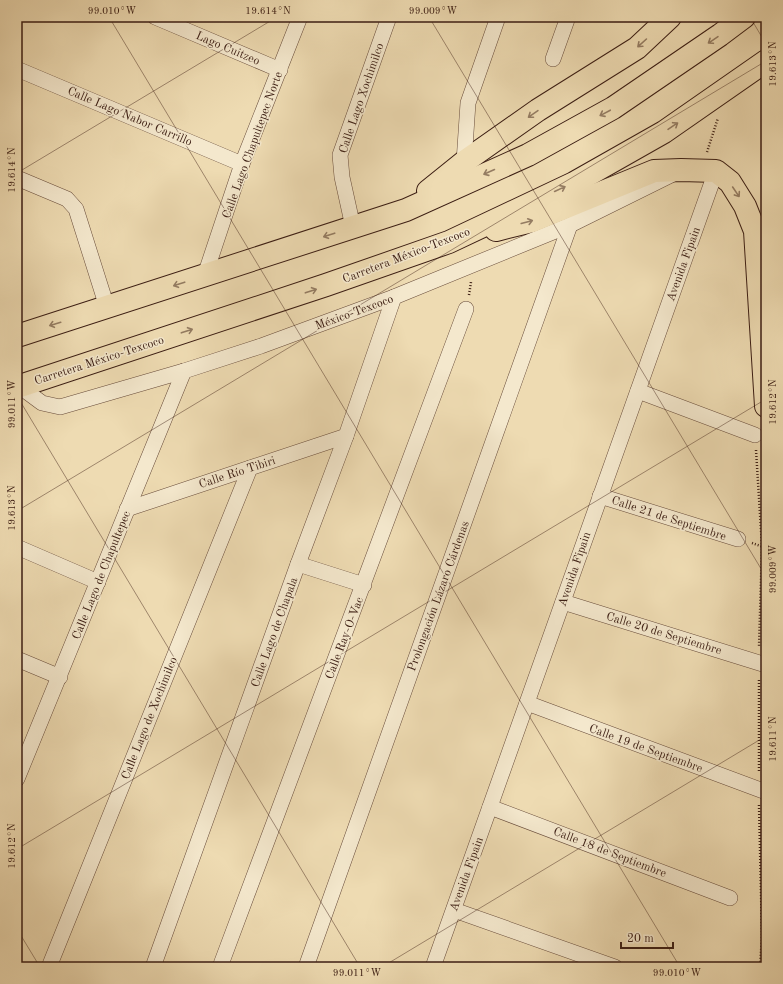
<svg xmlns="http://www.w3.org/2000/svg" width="783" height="984" viewBox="0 0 783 984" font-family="'Old Standard TT',serif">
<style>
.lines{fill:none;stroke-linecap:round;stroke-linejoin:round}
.minor-casing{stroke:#684c3b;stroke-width:16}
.trunk-casing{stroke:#3b1d13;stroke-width:24}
.path{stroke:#3b1d13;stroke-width:2.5;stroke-dasharray:1 2;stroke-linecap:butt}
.minor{stroke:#f4e8cd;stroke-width:15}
.trunk{stroke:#eedbb2;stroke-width:22}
.oneway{stroke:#947c62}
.ticks{fill:none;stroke:#3b1d13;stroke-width:1;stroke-opacity:0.45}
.labels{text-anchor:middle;stroke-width:3;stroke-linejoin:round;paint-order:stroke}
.street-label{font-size:12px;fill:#3b1d13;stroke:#f4e8cd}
.neatline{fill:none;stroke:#3b1d13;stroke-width:1.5}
.ticks-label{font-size:10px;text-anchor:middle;fill:#3b1d13}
</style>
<rect width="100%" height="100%" fill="#eedbb2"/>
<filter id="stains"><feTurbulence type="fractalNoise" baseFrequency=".005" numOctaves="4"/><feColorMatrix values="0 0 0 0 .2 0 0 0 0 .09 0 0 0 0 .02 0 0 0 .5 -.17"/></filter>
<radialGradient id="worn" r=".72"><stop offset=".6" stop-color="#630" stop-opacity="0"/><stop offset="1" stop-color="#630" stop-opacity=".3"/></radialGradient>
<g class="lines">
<g class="minor-casing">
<g id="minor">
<path d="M155,17L280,70"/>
<path d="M553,59L568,17"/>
<path d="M17,69L242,164"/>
<path d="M464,162L468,103L498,17"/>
<path d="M17,178L67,199L76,209L107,307"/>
<path d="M353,227L342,177L340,155L389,17"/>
<path d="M205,275L242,164L300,17"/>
<path d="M19,386L42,403L60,407L184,371L261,346L394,297L570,225L673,174"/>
<path d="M638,391L755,435"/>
<path d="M600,496L738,539"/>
<path d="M127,509L346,436"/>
<path d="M17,547L98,582"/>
<path d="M298,564L364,585"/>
<path d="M563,602L766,665"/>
<path d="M17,659L60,677"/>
<path d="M527,703L766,792"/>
<path d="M17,779L184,371"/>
<path d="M490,807L730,898"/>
<path d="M454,910L615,967"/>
<path d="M49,967L250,468"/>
<path d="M153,967L298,564L346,436L394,297"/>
<path d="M220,967L466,309"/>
<path d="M306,967L570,225"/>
<path d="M433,967L716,171"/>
</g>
</g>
<g class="trunk-casing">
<g id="trunk">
<path d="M428,191L464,162L538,110L637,48L670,17"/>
<path d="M496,230L532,221L654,171L681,170L716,171L730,182L745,206L755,231L766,406"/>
<path d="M17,336L406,210L528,155L613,108L720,35L744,17"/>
<path d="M17,387L326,285L449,242L574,183L664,132L766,61"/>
</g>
</g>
<g class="path">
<path d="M707,152L718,118"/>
<path d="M469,295L471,282"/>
<path d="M756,450L762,546L759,647"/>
<path d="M752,543L766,548"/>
<path d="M759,680V772"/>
<path d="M759,805L762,936L760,967"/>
</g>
<use href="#minor" class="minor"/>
<use href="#trunk" class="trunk"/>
</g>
<defs><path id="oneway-shaft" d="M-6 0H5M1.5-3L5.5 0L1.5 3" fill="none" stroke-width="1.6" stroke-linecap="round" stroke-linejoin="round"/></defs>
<g class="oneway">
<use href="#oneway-shaft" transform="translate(713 40) rotate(146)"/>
<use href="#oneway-shaft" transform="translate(642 43) rotate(138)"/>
<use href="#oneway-shaft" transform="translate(605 113) rotate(152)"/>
<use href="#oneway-shaft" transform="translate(533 114) rotate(145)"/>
<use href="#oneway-shaft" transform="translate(673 126) rotate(-34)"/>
<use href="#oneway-shaft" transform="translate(489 172) rotate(156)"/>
<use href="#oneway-shaft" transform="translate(560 189) rotate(-25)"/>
<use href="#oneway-shaft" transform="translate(736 192) rotate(56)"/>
<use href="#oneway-shaft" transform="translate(527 222) rotate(-15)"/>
<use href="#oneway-shaft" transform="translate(329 235) rotate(162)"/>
<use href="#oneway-shaft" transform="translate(179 284) rotate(162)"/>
<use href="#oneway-shaft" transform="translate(311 291) rotate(-18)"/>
<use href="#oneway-shaft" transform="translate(55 324) rotate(163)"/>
<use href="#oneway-shaft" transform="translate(187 331) rotate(-18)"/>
</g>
<path class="ticks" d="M109,17L680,967M429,17L766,577M750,17L766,44M17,173L277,17M17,396L360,967M17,511L766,61M17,849L766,399M17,929L40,967M382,967L766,736"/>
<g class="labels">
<g class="street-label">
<text transform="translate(228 48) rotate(23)" y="4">Lago Cuitzeo</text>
<text transform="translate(361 98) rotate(-71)" y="4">Calle Lago Xochimilco</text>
<text transform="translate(130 116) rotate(23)" y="4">Calle Lago Nabor Carrillo</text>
<text transform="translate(252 145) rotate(-70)" y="4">Calle Lago Chapultepec Norte</text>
<text transform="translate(406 255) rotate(-21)" y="4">Carretera México-Texcoco</text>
<text transform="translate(683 264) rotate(-70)" y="4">Avenida Fipain</text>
<text transform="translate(354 312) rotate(-20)" y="4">México-Texcoco</text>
<text transform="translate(99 360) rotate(-18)" y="4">Carretera México-Texcoco</text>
<text transform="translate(237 472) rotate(-18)" y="4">Calle Río Tibiri</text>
<text transform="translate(669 518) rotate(18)" y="4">Calle 21 de Septiembre</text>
<text transform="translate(574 569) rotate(-71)" y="4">Avenida Fipain</text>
<text transform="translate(101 575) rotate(-68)" y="4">Calle Lago de Chapultepec</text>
<text transform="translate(438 596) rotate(-70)" y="4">Prolongación Lázaro Cárdenas</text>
<text transform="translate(274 632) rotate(-70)" y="4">Calle Lago de Chapala</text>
<text transform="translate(664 633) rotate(17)" y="4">Calle 20 de Septiembre</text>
<text transform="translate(344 638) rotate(-69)" y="4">Calle Ray-O-Vac</text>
<text transform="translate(149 718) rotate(-68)" y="4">Calle Lago de Xochimilco</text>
<text transform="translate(646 748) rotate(20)" y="4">Calle 19 de Septiembre</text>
<text transform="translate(610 852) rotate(21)" y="4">Calle 18 de Septiembre</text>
<text transform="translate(466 874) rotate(-70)" y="4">Avenida Fipain</text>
</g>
</g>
<rect width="783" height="984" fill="none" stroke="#eedbb2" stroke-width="44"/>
<path d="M621 942v6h52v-6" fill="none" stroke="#3b1d13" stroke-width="2"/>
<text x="627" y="942" font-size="12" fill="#3b1d13" stroke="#f4e8cd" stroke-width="3" paint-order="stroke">20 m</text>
<rect x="22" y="22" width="739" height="940" class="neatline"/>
<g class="ticks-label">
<text x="112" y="14">99.010°W</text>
<text x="268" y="14">19.614°N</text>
<text x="433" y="14">99.009°W</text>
<text transform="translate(772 64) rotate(-90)" y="4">19.613°N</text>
<text transform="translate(11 170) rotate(-90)" y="4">19.614°N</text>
<text transform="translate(772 402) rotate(-90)" y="4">19.612°N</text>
<text transform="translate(11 404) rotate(-90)" y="4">99.011°W</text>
<text transform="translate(11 508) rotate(-90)" y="4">19.613°N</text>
<text transform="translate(772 569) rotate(-90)" y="4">99.009°W</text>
<text transform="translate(772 739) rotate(-90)" y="4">19.611°N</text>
<text transform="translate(11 846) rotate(-90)" y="4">19.612°N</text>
<text x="357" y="976">99.011°W</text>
<text x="677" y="976">99.010°W</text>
</g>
<rect width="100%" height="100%" filter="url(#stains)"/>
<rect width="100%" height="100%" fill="url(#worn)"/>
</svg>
